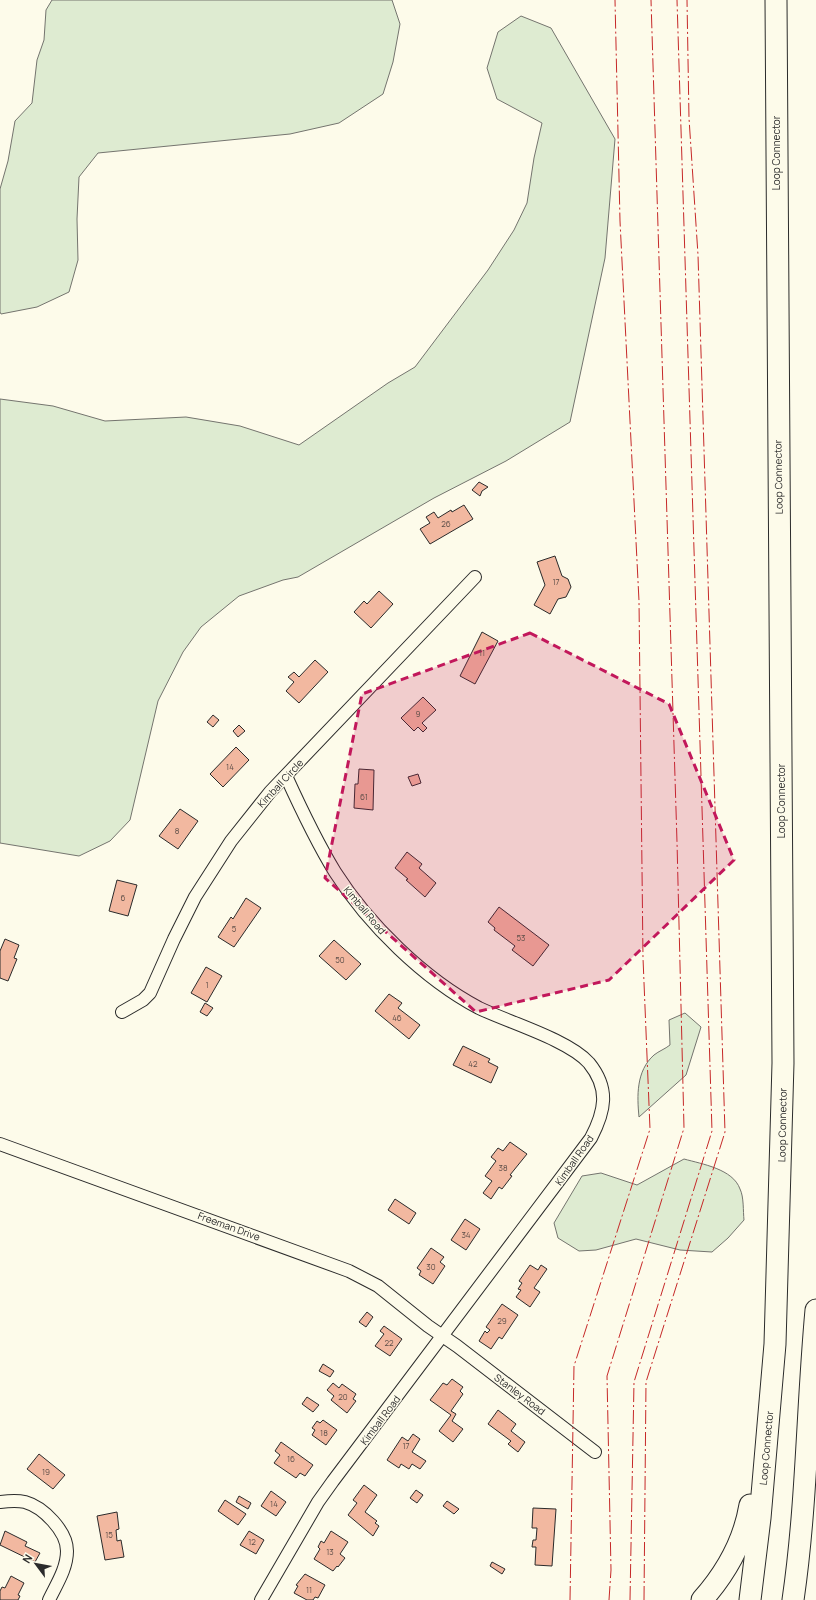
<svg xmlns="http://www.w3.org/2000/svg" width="816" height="1600" viewBox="0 0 816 1600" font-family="Manrope,sans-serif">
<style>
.green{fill:#deebd1;stroke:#74746e}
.building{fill:#f2b8a0;stroke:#2b2b2b}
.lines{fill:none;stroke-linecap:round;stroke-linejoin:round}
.minor-casing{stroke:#2b2b2b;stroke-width:14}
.motorway-casing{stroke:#2b2b2b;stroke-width:23}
.minor{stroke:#fdfbea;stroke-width:12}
.motorway{stroke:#fdfbea;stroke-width:21}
.power{stroke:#c62828;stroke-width:1;stroke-dasharray:14 3 2 3;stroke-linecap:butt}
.marked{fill:#c2185b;fill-opacity:0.2;stroke:#c2185b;stroke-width:3;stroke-dasharray:8 5;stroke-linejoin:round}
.labels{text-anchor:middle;stroke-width:3;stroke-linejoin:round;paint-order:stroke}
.number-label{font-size:8px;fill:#5d4e48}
.street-label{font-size:10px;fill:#2b2b2b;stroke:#fdfbea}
</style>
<rect width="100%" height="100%" fill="#fdfbea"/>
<g class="green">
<path d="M52,0H392L400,24L393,62L383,94L339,123L290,134L98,153L79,177L77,219L78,260L69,292L37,307L1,314L0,312V189L8,161L15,121L32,103L37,60L44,40L46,10Z"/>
<path d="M521,16L551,28L615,139L605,258L570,422L506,461L434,498L298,577L283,580L239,596L201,627L183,652L158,701L130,820L110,841L79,856L0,843V399L53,406L105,421L186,417L240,426L299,445L388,383L415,367L488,270L514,230L527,203L534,158L542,123L497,99L487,68L498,32Z"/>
<path d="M685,1013L701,1027L686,1075L639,1117C637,1096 636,1071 654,1055C659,1051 665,1049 670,1045L669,1020Z"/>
<path d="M684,1159C702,1164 733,1169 740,1189C744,1197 743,1211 744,1220L728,1238L712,1252L680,1250L636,1239L596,1250L579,1251L558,1238L554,1223L582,1176L601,1173L637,1185Z"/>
</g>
<g class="building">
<path d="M479,482L488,487L482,491L480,496L472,490Z"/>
<path d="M464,505L473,519L430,544L420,529L430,523L426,517L434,512L438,518L451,510L452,512Z"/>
<path d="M555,556L562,576L568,579L571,587L566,597L558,599L550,614L534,605L545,585L537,562Z"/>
<path d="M379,591L393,604L371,628L354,612L364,601L367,604Z"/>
<path d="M482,632L498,641L475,684L460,676Z"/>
<path d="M315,660L328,672L299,703L286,691L294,682L288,677L294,672L299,677Z"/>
<path d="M423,697L436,710L422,723L427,728L423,732L418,727L414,731L401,718Z"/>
<path d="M213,715L219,720L213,727L207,722Z"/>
<path d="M239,725L245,731L238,737L233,731Z"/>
<path d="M236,747L249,760L223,787L210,774Z"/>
<path d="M359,769L374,770L373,810L354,808L355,784H358Z"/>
<path d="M418,774L421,783L412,786L408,777Z"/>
<path d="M180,809L198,821L178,849L159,836Z"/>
<path d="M407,852L422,864L419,868L436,883L425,897L406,880L408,879L395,868Z"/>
<path d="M117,880L137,885L128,916L109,911Z"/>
<path d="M246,898L261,908L234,947L218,937L231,917L233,919Z"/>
<path d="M499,907L549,945L533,966L512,950L515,946L494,930L495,928L488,922Z"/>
<path d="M5,939L19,945L14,958L17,959L8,981L0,978V951Z"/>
<path d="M334,940L361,964L346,980L319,956Z"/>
<path d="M206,967L222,976L207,1002L191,993Z"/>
<path d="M389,994L402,1003L398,1008L420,1025L409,1039L375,1011Z"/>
<path d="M205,1003L213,1008L207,1016L200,1012Z"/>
<path d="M463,1046L490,1059L488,1062L498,1067L491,1083L453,1065Z"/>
<path d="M510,1142L527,1154L510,1175L512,1176L502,1189L499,1187L491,1199L483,1193L492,1181L485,1176L496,1161L491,1157L498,1148L503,1151Z"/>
<path d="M395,1199L416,1213L409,1224L388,1210Z"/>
<path d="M465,1219L480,1229L466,1250L451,1240Z"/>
<path d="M431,1248L444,1257L440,1262L445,1266L433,1284L419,1275L421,1271L417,1268Z"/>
<path d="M530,1265L538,1270L541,1265L547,1269L534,1288L540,1292L530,1307L516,1297L521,1290L518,1289L522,1283L519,1281Z"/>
<path d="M502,1304L518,1315L502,1339L499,1337L491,1349L479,1341L485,1331L487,1333L490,1330L486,1327Z"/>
<path d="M367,1312L373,1317L366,1327L359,1322Z"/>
<path d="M384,1326L402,1339L390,1356L375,1346L384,1334L380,1331Z"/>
<path d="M323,1364L334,1371L330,1377L319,1371Z"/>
<path d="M452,1379L463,1387L460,1391L463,1394L451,1411L456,1414L452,1421L463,1429L453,1442L439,1431L451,1415L430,1400L443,1383L447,1385Z"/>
<path d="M333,1383L339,1388L342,1384L356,1394L353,1399L356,1401L347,1413L331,1400L334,1396L327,1390Z"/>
<path d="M307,1397L319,1405L313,1412L302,1404Z"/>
<path d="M498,1410L516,1424L511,1431L525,1442L518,1452L508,1444L511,1441L488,1424Z"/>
<path d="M323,1420L337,1430L326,1445L312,1435L315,1430L312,1428L317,1421L320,1423Z"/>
<path d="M413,1434L420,1439L412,1452L426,1461L420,1469L412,1464L409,1469L401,1464L399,1468L387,1460L402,1437L408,1441Z"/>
<path d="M281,1442L313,1465L305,1476L300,1473L296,1478L274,1463L280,1455L275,1451Z"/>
<path d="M39,1454L65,1475L53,1489L27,1469Z"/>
<path d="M364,1485L377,1495L365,1512L377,1521L375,1523L379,1526L373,1536L348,1515L357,1503L353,1500Z"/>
<path d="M416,1490L423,1495L417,1503L410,1498Z"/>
<path d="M271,1491L286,1502L276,1516L261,1506Z"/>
<path d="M239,1496L251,1503L248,1509L236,1502Z"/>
<path d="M225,1500L246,1514L238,1525L218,1511Z"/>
<path d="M447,1501L459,1509L454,1514L443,1506Z"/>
<path d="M533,1508L556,1509L552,1566L535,1565L536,1547H532L533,1540H536L537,1528H532Z"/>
<path d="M117,1512L119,1529L116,1530L117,1541L121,1540L124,1557L105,1560L97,1516Z"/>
<path d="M5,1531L27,1542L25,1546L40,1553L35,1562L0,1545Z"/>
<path d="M249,1531L264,1540L256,1554L240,1545Z"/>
<path d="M331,1531L348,1542L340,1554L345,1558L338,1567L337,1566L333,1571L314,1559L320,1549L318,1547L321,1541L324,1543Z"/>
<path d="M492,1562L505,1569L502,1574L490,1566Z"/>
<path d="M305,1574L325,1585L318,1598L315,1597L313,1600H307L294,1593L298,1586L296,1585Z"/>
<path d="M11,1576L24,1583L18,1595L20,1596L18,1600H0V1591L2,1587L5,1588Z"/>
</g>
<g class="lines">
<g class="minor-casing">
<g id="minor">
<path d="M122,1012L143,1000L150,993L174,939L195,897L231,841L270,792L475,577"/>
<path d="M0,1144L349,1271L378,1286L428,1326L457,1346L595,1452"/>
<path d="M0,1502C8,1501 16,1500 25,1502C43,1507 67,1531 67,1551C67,1569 56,1585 49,1600"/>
<path d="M261,1600L318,1502L333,1481L591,1138C605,1111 610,1089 589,1063C569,1040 508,1022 479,1008C424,979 368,924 335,872C316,841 301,809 286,776"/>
</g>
</g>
<g class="motorway-casing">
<g id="motorway">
<path d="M702,1600C726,1573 744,1541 750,1505"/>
<path d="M750,1600L760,1518L775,1344L783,1063L776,0"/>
<path d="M793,1600C807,1504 807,1407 816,1310"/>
</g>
</g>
<use href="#minor" class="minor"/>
<use href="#motorway" class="motorway"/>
<g class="power">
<path d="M570,1600L574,1366L650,1129L643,958L639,601L620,221L615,0"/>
<path d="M609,1600L611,1570L607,1376L684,1128L677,842L651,0"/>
<path d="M630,1600L634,1382L712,1131L677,0"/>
<path d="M644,1600L646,1382L725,1132L698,255L689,118L687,0"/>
</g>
</g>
<path class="marked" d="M530,633L669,704L734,860L609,980L476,1012L325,878L362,694Z"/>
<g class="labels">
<g class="number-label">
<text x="446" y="527">26</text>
<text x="556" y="585">17</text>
<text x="482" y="656">11</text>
<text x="418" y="717">9</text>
<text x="230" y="770">14</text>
<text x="364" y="800">61</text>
<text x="177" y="834">8</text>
<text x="123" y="901">6</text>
<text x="234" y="932">5</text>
<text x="521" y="941">53</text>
<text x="340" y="963">50</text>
<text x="207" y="988">1</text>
<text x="397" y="1021">46</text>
<text x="473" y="1067">42</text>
<text x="503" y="1171">38</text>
<text x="466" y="1238">34</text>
<text x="431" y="1270">30</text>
<text x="502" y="1324">29</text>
<text x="389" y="1346">22</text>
<text x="343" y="1400">20</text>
<text x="324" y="1436">18</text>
<text x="406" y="1449">17</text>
<text x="291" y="1462">16</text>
<text x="46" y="1475">19</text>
<text x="274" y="1507">14</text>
<text x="109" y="1538">15</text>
<text x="252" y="1545">12</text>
<text x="330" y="1555">13</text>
<text x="309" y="1593">11</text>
</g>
<g class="street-label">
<text transform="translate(776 153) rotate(-90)" y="4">Loop Connector</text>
<text transform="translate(778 477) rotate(-91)" y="4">Loop Connector</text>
<text transform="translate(280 783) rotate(-47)" y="4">Kimball Circle</text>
<text transform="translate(781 801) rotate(-90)" y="4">Loop Connector</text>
<text transform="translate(365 910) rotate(50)" y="4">Kimball Road</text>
<text transform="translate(782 1125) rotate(-89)" y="4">Loop Connector</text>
<text transform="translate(574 1160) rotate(-55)" y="4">Kimball Road</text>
<text transform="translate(229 1226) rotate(20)" y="4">Freeman Drive</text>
<text transform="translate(520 1394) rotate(37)" y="4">Stanley Road</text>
<text transform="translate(380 1420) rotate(-53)" y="4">Kimball Road</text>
<text transform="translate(766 1448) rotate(-85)" y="4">Loop Connector</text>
</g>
</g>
<g transform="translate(36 1564) rotate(302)" stroke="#fdfbea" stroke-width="3" paint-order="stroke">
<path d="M0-3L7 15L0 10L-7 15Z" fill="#2b2b2b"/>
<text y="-6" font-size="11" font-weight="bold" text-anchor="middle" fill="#2b2b2b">N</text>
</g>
</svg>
